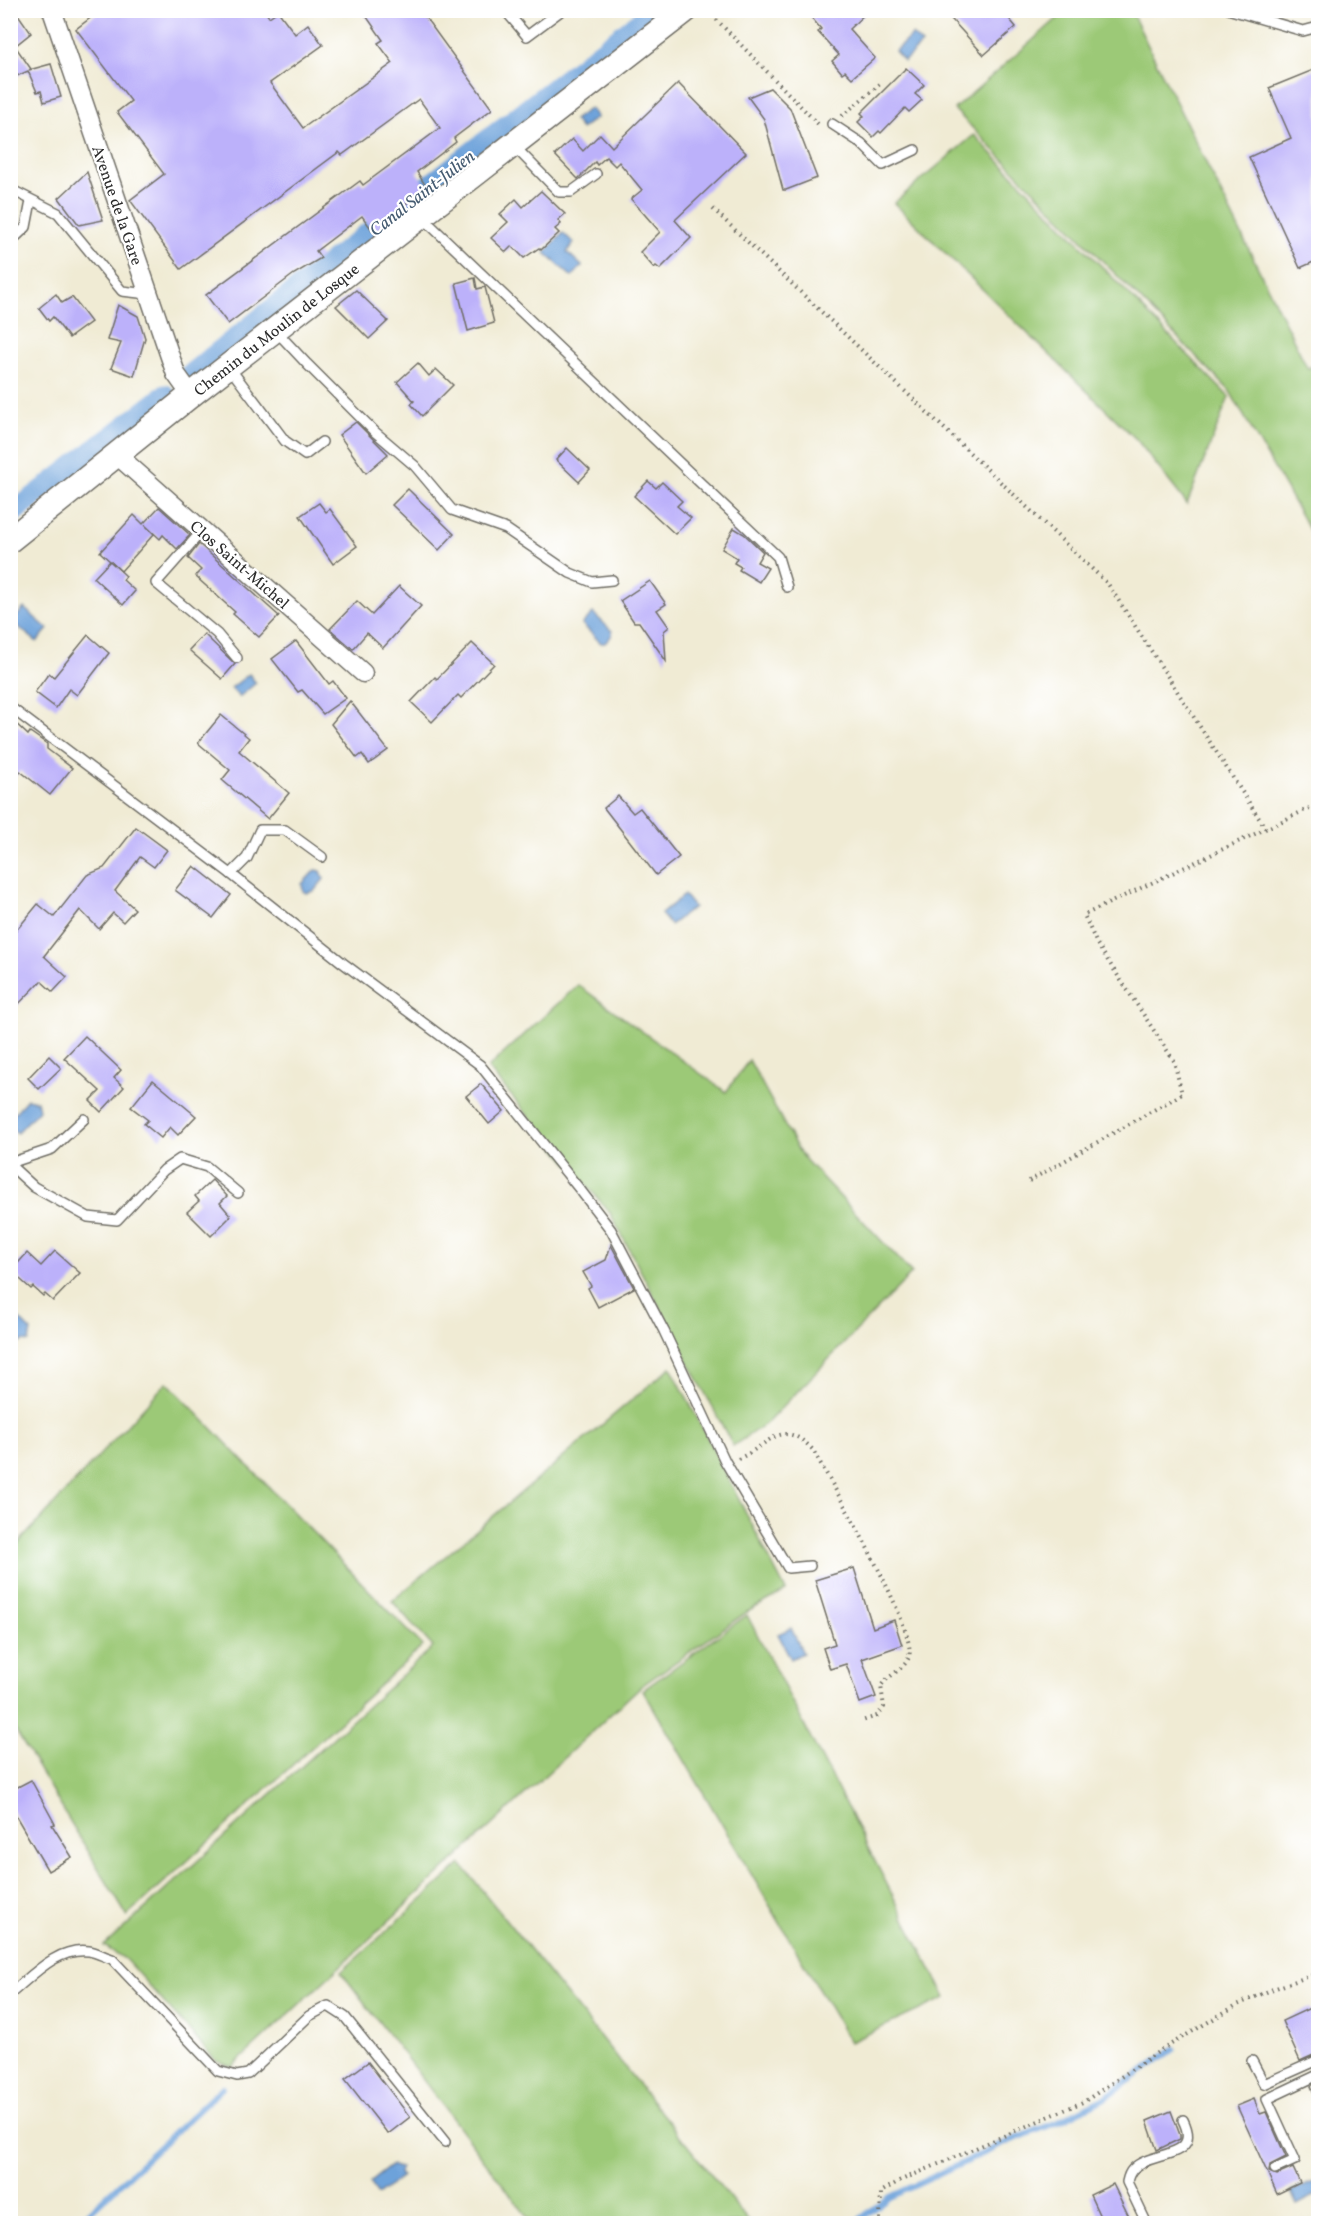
<svg xmlns="http://www.w3.org/2000/svg" width="1329" height="2234" viewBox="0 0 1329 2234" font-family="Vollkorn,serif">
<style>
.green{fill:#9cc977;stroke:#647a51;stroke-width:1.5}
.water{fill:#6da2da;stroke:#4c6682;stroke-width:1.5}
.lines{fill:none;stroke-linecap:round;stroke-linejoin:round}
.stream{stroke:#6da2da;stroke-width:6}
.canal{stroke:#6da2da;stroke-width:21}
.building{fill:#bcb1fa}
.lane-casing{stroke:#706e66;stroke-width:12}
.street-casing{stroke:#706e66;stroke-width:21}
.secondary-casing{stroke:#706e66;stroke-width:27}
.path{stroke:#706e66;stroke-width:4;stroke-dasharray:1.5 4.5;stroke-linecap:butt}
.lane{stroke:#fff;stroke-width:9}
.street{stroke:#fff;stroke-width:18}
.secondary{stroke:#fff;stroke-width:24}
.labels{text-anchor:middle;stroke-width:4.5;stroke-linejoin:round;paint-order:stroke}
.street-label{font-size:16px;fill:#2b2b2b;stroke:#fff}
.water-label{font-size:18px;font-style:italic;fill:#455b71;stroke:#fff}
</style>
<rect width="100%" height="100%" fill="#fff"/>
<filter id="ink" filterUnits="userSpaceOnUse"><feTurbulence type="fractalNoise" baseFrequency=".0167" numOctaves="2"/><feDisplacementMap in="SourceGraphic" scale="12" xChannelSelector="R" yChannelSelector="G"/><feConvolveMatrix kernelMatrix="1 2 1 2 8 2 1 2 1" color-interpolation-filters="sRGB"/></filter>
<filter id="wash" filterUnits="userSpaceOnUse"><feTurbulence type="fractalNoise" baseFrequency=".008" numOctaves="4" result="noise"/><feDisplacementMap in="SourceGraphic" scale="24" xChannelSelector="R" yChannelSelector="G"/><feGaussianBlur stdDeviation="1.35" result="paint"/><feColorMatrix in="noise" values="0 0 0 0 0 0 0 0 0 0 0 0 0 0 0 0 0 1.4 0 .05"/><feComposite in="paint" operator="in"/></filter>
<g filter="url(#wash)">
<rect width="100%" height="100%" fill="#f0ebd4"/>
<g class="green">
<path d="M1066,11H1131L1308,369L1318,361V545L1229,390L954,109Z"/>
<path d="M974,135L1229,397L1187,504L1137,440L894,203Z"/>
<path d="M578,985L726,1092L749,1060L801,1155L912,1273L768,1422L733,1446L610,1213L488,1068Z"/>
<path d="M671,1367L786,1591L747,1612L640,1687L232,2067L216,2061L125,1959L104,1946L433,1647L392,1601Z"/>
<path d="M167,1382L423,1646L127,1916L11,1723V1551Z"/>
<path d="M747,1615L946,1998L850,2042L643,1690Z"/>
<path d="M461,1864L750,2223H532L341,1972Z"/>
</g>
<g class="water">
<path d="M912,35L922,44L904,61L895,51Z"/>
<path d="M590,108L597,117L581,129L574,120Z"/>
<path d="M563,233L574,243L567,252L582,266L572,277L545,253Z"/>
<path d="M24,608L48,629L37,642L12,622Z"/>
<path d="M593,613L612,631V635L605,643H601L582,624Z"/>
<path d="M249,674L256,683L239,697L231,688Z"/>
<path d="M315,870L321,871L324,879L314,891L306,893L303,891L302,884Z"/>
<path d="M684,895L694,907L670,925L661,914Z"/>
<path d="M27,1099L37,1101L39,1110L17,1133L11,1127V1117Z"/>
<path d="M11,1311L31,1331L29,1342L22,1341L20,1343L11,1335Z"/>
<path d="M791,1628L803,1653L791,1659L778,1634Z"/>
<path d="M392,2165L395,2167L400,2168L399,2174L402,2176L378,2195L369,2183Z"/>
<path d="M1316,2181L1318,2183V2194L1297,2205L1291,2192Z"/>
</g>
<g class="lines">
<g class="stream">
<path d="M77,2224L223,2087"/>
<path d="M854,2224L888,2198L1012,2140L1058,2122L1103,2099L1174,2049"/>
</g>
<g class="canal">
<path d="M189,375L346,250L654,10"/>
<path d="M10,515L165,395"/>
</g>
</g>
<g id="blocks">
<g class="building">
<path d="M10,10H15L31,33L15,46L31,69L29,70L51,64L61,97L44,102L41,91L37,92L28,71L10,79Z"/>
<path d="M101,10H264L269,17L278,11L295,34L308,24L323,45L270,83L303,128L393,63L378,43L383,40L362,10H420L492,109L454,138L456,142L417,172L427,188L384,220L388,224L375,234L362,216L316,251L321,258L294,274L228,324L206,295L360,181L363,185L440,128L419,99L342,155L339,152L181,269L130,200L164,174L117,112L131,101L76,29Z"/>
<path d="M805,10H869L849,29L875,58L852,78L845,71L842,73L832,61L839,55L818,32L821,29Z"/>
<path d="M943,10H1002L1016,27L984,55Z"/>
<path d="M906,68L924,85L915,94L922,100L909,112L905,108L881,133L879,131L873,137L858,122L864,116L861,113Z"/>
<path d="M1318,68V260L1300,268L1249,157L1291,138L1269,88Z"/>
<path d="M678,83L746,153L675,220L691,238L660,269L656,266L654,268L640,252L660,232L631,199L642,190L619,162L615,166L606,157L597,165L595,162L578,179L555,155L572,139L583,151L600,134L612,147Z"/>
<path d="M770,88L790,108L817,178L786,190H783L764,119L748,97Z"/>
<path d="M87,172L103,220L79,225L59,198Z"/>
<path d="M541,191L565,214L558,220L561,224L555,229L559,233L541,250L539,248L524,258L512,246L506,252L491,238L508,222L500,214L516,199L523,207Z"/>
<path d="M475,278L477,289L485,287L494,323L468,331L456,283Z"/>
<path d="M356,290L388,321L369,339L336,306Z"/>
<path d="M56,294L62,303L72,297L91,322L69,338L53,317L49,321L39,308Z"/>
<path d="M118,305L138,316L145,338L134,376L111,368L121,343L107,340Z"/>
<path d="M418,363L429,376L436,369L453,385L422,416L411,404L414,401L397,382Z"/>
<path d="M356,422L388,454L366,473L339,435Z"/>
<path d="M567,448L590,470L579,482L556,460Z"/>
<path d="M648,481L656,488L662,482L682,501L677,506L691,518L675,534L634,496Z"/>
<path d="M408,489L454,534L439,550L392,505Z"/>
<path d="M319,503L326,512L330,509L357,546L333,564L300,516Z"/>
<path d="M159,507L190,535L177,549L163,535L160,539L145,525L154,534L121,571L100,552L134,515L143,524Z"/>
<path d="M734,528L744,534L763,552L757,562L768,568L759,582L739,570L741,567L734,563L737,558L722,549Z"/>
<path d="M199,544L279,616L259,637L233,614L235,612L195,576L201,570L188,558Z"/>
<path d="M110,561L126,576L123,580L135,591L123,605L94,578Z"/>
<path d="M650,581L666,604L657,610L669,627L664,631L666,661L639,622H634L620,601Z"/>
<path d="M399,586L421,606L383,648L367,633L353,649L330,629L357,601L372,615Z"/>
<path d="M204,634L235,664L222,679L189,650Z"/>
<path d="M88,635L109,653L77,695L69,689L56,708L35,692L49,673L54,677Z"/>
<path d="M296,641L329,684L333,681L346,698L323,714L302,690L298,692L272,659Z"/>
<path d="M472,643L494,664L461,698L458,695L432,722L411,702L435,677L437,679Z"/>
<path d="M350,701L388,750L369,764L362,754L357,758L331,724Z"/>
<path d="M221,715L249,738L239,751L289,793L268,819L222,780L230,770L198,743Z"/>
<path d="M10,718L28,735L30,732L47,744V749L72,768L50,795L20,771L10,782Z"/>
<path d="M618,796L633,813L640,808L679,857L656,875L604,808Z"/>
<path d="M136,827L167,850L154,867L140,857L115,891L135,909L123,922L113,913L99,929L80,910L44,956L67,977L53,992L41,981L10,1013V938L38,904L54,917L87,875L104,868Z"/>
<path d="M194,866L231,895L213,918L175,890Z"/>
<path d="M85,1036L121,1070L114,1078L124,1087L101,1112L90,1101L100,1091L64,1058Z"/>
<path d="M49,1056L61,1068L39,1089L28,1078Z"/>
<path d="M153,1080L196,1116L178,1135L170,1127L161,1138L144,1124L148,1120L131,1107Z"/>
<path d="M481,1084L504,1111L489,1124L466,1096Z"/>
<path d="M212,1180L227,1196L220,1203L231,1216L211,1236L187,1212L199,1201L195,1196Z"/>
<path d="M611,1245L634,1288L598,1307L588,1288L591,1286L583,1272L606,1260Z"/>
<path d="M55,1251L80,1273L53,1301L45,1294L43,1296L33,1287L31,1289L11,1271L27,1253L41,1266Z"/>
<path d="M854,1568L873,1628L894,1620L902,1645L862,1659L876,1697L860,1703L846,1664L830,1669L823,1648L835,1644L815,1580Z"/>
<path d="M31,1780L55,1824L52,1825L72,1857L48,1871L10,1806V1791Z"/>
<path d="M1310,2008L1318,2028V2053L1300,2061L1282,2021Z"/>
<path d="M368,2062L410,2117L388,2134L345,2079Z"/>
<path d="M1318,2082V2103L1311,2086Z"/>
<path d="M1254,2099L1260,2114L1266,2112L1286,2157L1270,2165L1269,2172L1277,2175L1293,2168L1300,2183L1277,2194L1237,2106Z"/>
<path d="M1171,2111L1180,2135V2139L1157,2150L1147,2121Z"/>
<path d="M1113,2184L1132,2223H1103L1090,2195Z"/>
</g>
</g>
</g>
<g filter="url(#ink)">
<use href="#blocks" fill-opacity="0" stroke="#706e66" stroke-width="1.5"/>
<g class="lines">
<g class="lane-casing">
<g id="lane">
<path d="M505,10L527,36L562,10"/>
<path d="M1231,10L1303,31L1318,27"/>
<path d="M832,124L861,143L883,165L915,150"/>
<path d="M513,145L559,192H571L596,174"/>
<path d="M10,189L58,213L122,291L148,294"/>
<path d="M423,218L778,557L787,587"/>
<path d="M10,242L26,227L31,201"/>
<path d="M276,331L307,364L375,432L415,466L452,510L506,529L570,573L592,582L612,580"/>
<path d="M229,367L285,441L305,455L322,442"/>
<path d="M202,531L156,583L217,634L237,658"/>
<path d="M10,707L231,874L247,858L260,830H285L322,857"/>
<path d="M231,874L343,963L480,1065L581,1191L611,1230L664,1331L725,1461L788,1568L810,1566"/>
<path d="M10,1163L52,1149L84,1119"/>
<path d="M10,1165L34,1187L88,1217L117,1220L164,1170L180,1159L207,1167L238,1193"/>
<path d="M10,1994C33,1975 57,1947 89,1951C96,1952 105,1957 112,1959L218,2071L237,2076L248,2074L309,2016L328,2006L345,2017L445,2142"/>
<path d="M1252,2061L1264,2084L1318,2060"/>
<path d="M1275,2169L1295,2160L1267,2099L1318,2075"/>
<path d="M1147,2224L1127,2182C1128,2177 1130,2172 1133,2169C1151,2150 1203,2160 1183,2120"/>
</g>
</g>
<g class="street-casing">
<g id="street">
<path d="M52,10L176,374L191,395"/>
<path d="M117,455L363,673"/>
</g>
</g>
<g class="secondary-casing">
<path id="secondary" d="M10,540L191,395L686,10"/>
</g>
<g class="path">
<path d="M708,11L818,124"/>
<path d="M842,116L880,84"/>
<path d="M713,209L1108,584L1266,829"/>
<path d="M1029,1181L1182,1094L1174,1061L1097,944L1084,915L1318,804"/>
<path d="M738,1459C770,1445 781,1416 813,1450C831,1483 918,1628 909,1657C904,1670 888,1675 881,1686L884,1707L877,1716L862,1721"/>
<path d="M880,2219L881,2192L899,2181L1085,2101L1158,2052L1235,2006L1273,1989L1318,1973"/>
</g>
<use href="#lane" class="lane"/>
<use href="#street" class="street"/>
<use href="#secondary" class="secondary"/>
</g>
</g>
<g class="labels">
<g class="street-label">
<text transform="translate(118 205) rotate(71)" y="6">Avenue de la Gare</text>
<text transform="translate(276 329) rotate(-38)" y="6">Chemin du Moulin de Losque</text>
<text transform="translate(240 564) rotate(41)" y="6">Clos Saint-Michel</text>
</g>
<g class="water-label">
<text transform="translate(422 193) rotate(-38)" y="6">Canal Saint-Julien</text>
</g>
</g>
<rect width="1329" height="2234" fill="none" stroke="#fff" stroke-width="36"/>
</svg>
